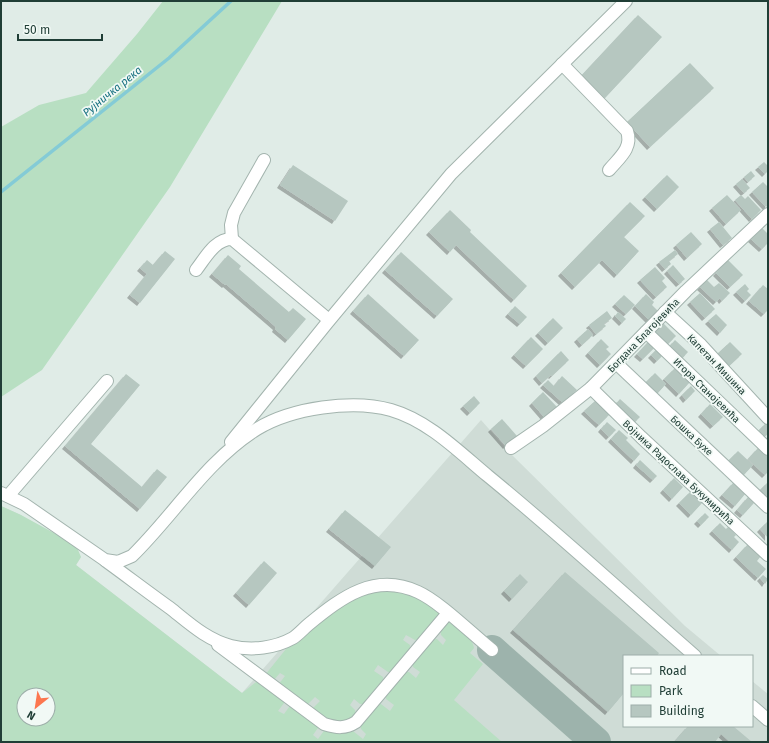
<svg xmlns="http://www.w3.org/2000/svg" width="769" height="743" viewBox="0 0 769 743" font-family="'Fira Sans',sans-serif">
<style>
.built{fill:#cfdcd6;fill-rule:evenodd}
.green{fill:#b8dfc2;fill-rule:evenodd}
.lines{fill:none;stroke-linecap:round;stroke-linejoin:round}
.stream{stroke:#84cbd6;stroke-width:3.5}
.taxiway{stroke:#9db3ac;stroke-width:30}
.building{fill:#b6c7c0;filter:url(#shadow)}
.minor-casing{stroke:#a3b4ae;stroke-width:14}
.minor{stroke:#fff;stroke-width:12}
.labels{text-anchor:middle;stroke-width:3.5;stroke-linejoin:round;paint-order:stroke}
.street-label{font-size:10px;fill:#203e36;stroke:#f1f9f5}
.water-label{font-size:11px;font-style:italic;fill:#156f7f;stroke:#f1f9f5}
</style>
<defs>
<filter id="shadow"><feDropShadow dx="-3" dy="3" stdDeviation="0" flood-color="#0004"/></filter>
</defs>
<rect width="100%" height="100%" fill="#e0ece7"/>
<path class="built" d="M481,420L512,455L685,626L721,656H624V726H752V681L768,694V742H1V506L21,515L81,557L76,565L242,693ZM24,695H48V719H24Z"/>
<g class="green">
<path d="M163,1H282L170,187L42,370L1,397V127L39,105L86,93L137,34Z"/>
<path d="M1,506L21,515L76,545L81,557L76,565L242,693L260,679L287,699L278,711L284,714L292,703L320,725L313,735L318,739L326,728L339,732L353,731L363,739L366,734L361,729L360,722L375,705L381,704L390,711L394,705L386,699V692L402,672H409L416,678L420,672L413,667V660L429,640L437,639L443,645L446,640L441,635L440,627L445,622C457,623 472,636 474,648L470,653L483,664L454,700L502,742H1ZM24,695H48V719H24Z"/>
<path d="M368,590H404L438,611L440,615L422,639L415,640L406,635L403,640L410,645V653L395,672H388L378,665L374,671L383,677L384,685L366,704H360L354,699L350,705L355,710L356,717L335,725L311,710L320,701L315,697L306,706L278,685L285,676L280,673L273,681L265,675L286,649L325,614Z"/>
</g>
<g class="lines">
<path class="stream" d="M1,192L169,58L231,1"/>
<path class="taxiway" d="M492,650L596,742"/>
</g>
<g class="building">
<path d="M638,15L662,37L605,98L581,76Z"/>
<path d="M690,63L714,88L650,147L627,122Z"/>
<path d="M764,162L768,166V171L765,174L758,167Z"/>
<path d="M293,165L348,201L335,221L280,185Z"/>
<path d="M751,171L755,176L748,182L744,177Z"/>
<path d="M667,175L679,187L657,209L645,197Z"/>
<path d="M742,179L750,188L744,193L736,184Z"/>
<path d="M763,182L768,187V205L766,207L752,192Z"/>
<path d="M727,195L741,210L726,224L712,208Z"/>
<path d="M741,195L745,199L748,196L761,210L752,219L735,200Z"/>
<path d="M630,202L645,216L624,237L639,251L617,275L602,260L575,287L561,273Z"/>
<path d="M450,210L471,230L470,232L527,286L514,300L456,245L450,252L429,232Z"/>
<path d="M719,222L732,238L723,245L710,229Z"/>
<path d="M762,228L768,234V243L762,249L751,239Z"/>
<path d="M691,232L702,244L687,258L676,245Z"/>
<path d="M675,250L678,254L669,261L671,264L665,269L659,262Z"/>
<path d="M165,251L175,259L140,303L130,295L147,274L140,268L147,260L153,265Z"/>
<path d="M401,252L453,299L437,316L385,270Z"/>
<path d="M228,255L241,266L239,269L289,312L293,308L306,319L288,340L275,329L276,327L226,284L225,285L212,274Z"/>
<path d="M728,260L743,275L730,287L716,273Z"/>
<path d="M673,265L685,279L679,284L667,271Z"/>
<path d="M655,267L665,278L662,281L667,287L656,297L640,280Z"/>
<path d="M707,280L714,287L719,283L730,293L722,301L720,298L716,302L700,287Z"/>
<path d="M745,284L749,289L747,291L751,295L745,301L736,292Z"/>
<path d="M763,285L768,289V310L764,314L749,301Z"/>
<path d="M700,293L715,309L705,318L690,302Z"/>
<path d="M368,294L419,340L404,356L353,311Z"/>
<path d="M646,294L654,302L652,305L658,311L649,320L635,306Z"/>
<path d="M624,295L635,305L626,314L615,304Z"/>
<path d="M515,306L527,317L520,324L508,314Z"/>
<path d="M607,311L612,318L604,324L606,326L596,334L589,325Z"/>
<path d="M618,312L626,319L622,323L615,316Z"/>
<path d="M716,314L727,325L720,333L708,321Z"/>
<path d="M553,318L563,328L548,343L538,333Z"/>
<path d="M663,323L676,336L666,346L653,333Z"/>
<path d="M588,329L593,335L582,345L577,339Z"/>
<path d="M531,337L543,349L526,366L514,355Z"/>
<path d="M601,339L609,347L606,349L611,354L600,365L588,353Z"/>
<path d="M650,340L656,346L643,359L637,354Z"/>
<path d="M675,340L688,352L680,361L667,349Z"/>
<path d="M730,342L742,354L728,367L716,355Z"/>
<path d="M658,348L664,354L657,361L651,355Z"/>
<path d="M561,351L569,360L552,376L551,375L542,383L536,376Z"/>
<path d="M675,368L690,382L679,394L664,379Z"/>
<path d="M655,373L666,384L656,395L645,383Z"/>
<path d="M126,374L140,385L91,444L142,487L157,469L167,477L140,509L65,446Z"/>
<path d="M562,376L577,390L562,402L543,385L548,380L554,386Z"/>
<path d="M691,386L695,391L686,400L682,395Z"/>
<path d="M543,392L557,407L545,418L532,403Z"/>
<path d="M474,396L480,403L470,413L463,406Z"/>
<path d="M620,399L640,417L632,425L613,407Z"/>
<path d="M596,400L610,414L599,425L584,411Z"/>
<path d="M710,404L723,417L713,426L701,414Z"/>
<path d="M502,419L517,436L506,446L491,429Z"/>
<path d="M607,422L616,430L609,437L601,429Z"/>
<path d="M766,423L768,425V434L763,438L757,432Z"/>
<path d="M619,430L628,438L626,440L640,454L634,461L611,439Z"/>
<path d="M758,448L768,457V472L765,475L748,459Z"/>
<path d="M738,451L753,465L742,477L727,462Z"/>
<path d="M640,460L657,476L653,480L636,465Z"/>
<path d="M674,478L683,487L672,499L663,490Z"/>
<path d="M734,482L746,493L735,506L722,495Z"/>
<path d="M768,482V502L758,492Z"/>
<path d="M691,491L703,502L691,515L679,503Z"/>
<path d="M748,497L754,503L743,515L737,510Z"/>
<path d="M345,510L391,547L375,566L329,529Z"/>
<path d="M705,513L709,517L701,525L697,521Z"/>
<path d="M768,521V538L760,529Z"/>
<path d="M720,523L726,529L728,527L736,535L734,537L739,542L732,550L712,531Z"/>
<path d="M748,544L761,556L757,561L766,569L758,578L736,557Z"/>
<path d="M264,561L277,573L249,605L236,593Z"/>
<path d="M565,572L659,653L657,656H624V693L608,712L513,630Z"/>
<path d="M520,574L528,582L512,599L504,591Z"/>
<path d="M763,575L768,579L765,584L760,578Z"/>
<path d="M688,726H733L752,742H730L721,734L715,742H674Z"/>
</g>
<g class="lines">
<g class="minor-casing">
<g id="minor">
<path d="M562,64L627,131C633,148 619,158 609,170"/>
<path d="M232,239L231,225L234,213L264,160"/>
<path d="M196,270C206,257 215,239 232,239L329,320"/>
<path d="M665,312L701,345L768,418"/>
<path d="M646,332L768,449"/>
<path d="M616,363L768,507"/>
<path d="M591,388L641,437L768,555"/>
<path d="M231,442L327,323L451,174L626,1"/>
<path d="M511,448L543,426L591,388L686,291L768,214"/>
<path d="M1,493L24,504L105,560L118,562L132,556C174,515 206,461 257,429C291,408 353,399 391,410C429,421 459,452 488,476C559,534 626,596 695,656"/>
<path d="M8,496L107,381"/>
<path d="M106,561C128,577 149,593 170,608C189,623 207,640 231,646C252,651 275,648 293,638C299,634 304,628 309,624C342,597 375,572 418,592C440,602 472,634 492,650"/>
<path d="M218,645L324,724C337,728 345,729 356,722L448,613"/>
<path d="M752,706L768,720"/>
</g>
</g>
<use href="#minor" class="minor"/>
</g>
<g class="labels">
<g class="street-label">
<text transform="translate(643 335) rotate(-46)" y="4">Богдана Благојевића</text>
<text transform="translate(717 364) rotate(46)" y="4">Капетан Мишина</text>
<text transform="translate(707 390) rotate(44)" y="4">Игора Станојевића</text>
<text transform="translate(692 435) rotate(43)" y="4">Бошка Бухе</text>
<text transform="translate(679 472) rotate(43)" y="4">Војника Радослава Букумирића</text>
</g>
<g class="water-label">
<text transform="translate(112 91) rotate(-39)" y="4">Рујничка река</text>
</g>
</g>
<rect width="769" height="743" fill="none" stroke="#203e36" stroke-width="4"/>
<rect x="623" y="655" width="130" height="72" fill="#f1f9f5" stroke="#9daea9"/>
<rect x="631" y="668" width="20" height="6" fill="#ffffff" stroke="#9daea9"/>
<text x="659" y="675" font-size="12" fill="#203e36">Road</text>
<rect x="631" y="685" width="20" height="12" fill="#b8dfc2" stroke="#9daea9"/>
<text x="659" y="695" font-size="12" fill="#203e36">Park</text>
<rect x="631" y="705" width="20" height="12" fill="#b6c7c0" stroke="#9daea9"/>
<text x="659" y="715" font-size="12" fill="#203e36">Building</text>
<g transform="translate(36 707) rotate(210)"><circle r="19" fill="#f1f9f5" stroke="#9daea9"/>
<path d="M0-3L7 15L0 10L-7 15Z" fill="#fc774f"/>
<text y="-6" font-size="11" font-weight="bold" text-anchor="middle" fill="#203e36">N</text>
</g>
<path d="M18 34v6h84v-6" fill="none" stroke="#203e36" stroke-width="2"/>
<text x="24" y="34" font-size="12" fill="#203e36" stroke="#f1f9f5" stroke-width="3" paint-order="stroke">50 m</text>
</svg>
